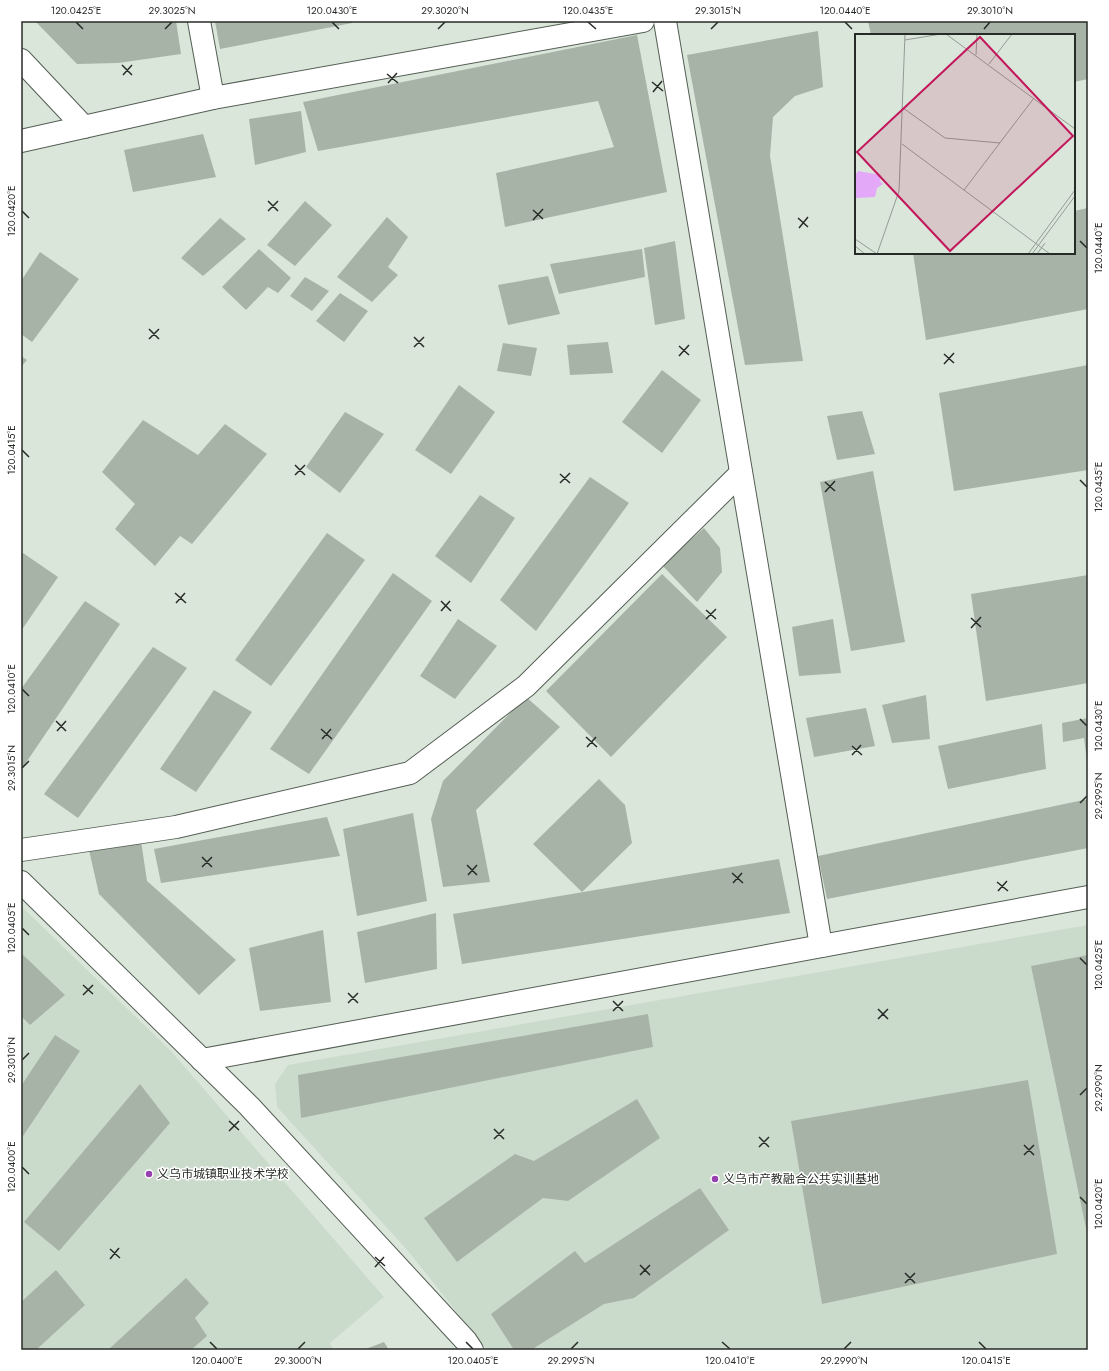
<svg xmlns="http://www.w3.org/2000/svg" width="1109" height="1371" viewBox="0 0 1109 1371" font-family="Jost,'Noto Sans SC',sans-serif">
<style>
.built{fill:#cbdbcb}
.building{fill:#a8b3a8}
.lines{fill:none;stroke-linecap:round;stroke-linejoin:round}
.street-casing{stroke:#545e54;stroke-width:24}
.street{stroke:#fff;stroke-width:22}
.ticks{fill:none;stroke:#272b27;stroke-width:1.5}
.poi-dot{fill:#9641af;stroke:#fff;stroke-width:1.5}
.labels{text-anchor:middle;stroke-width:3;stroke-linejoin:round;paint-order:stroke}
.poi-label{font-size:12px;fill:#272b27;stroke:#fff;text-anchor:start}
.inset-road{fill:none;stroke:#939b93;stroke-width:1}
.view{fill:#c2185b;fill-opacity:0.15;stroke:#c2185b;stroke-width:2}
.inset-edge{fill:none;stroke:#272b27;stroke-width:2}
.neatline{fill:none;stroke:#272b27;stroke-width:1.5}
.ticks-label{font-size:10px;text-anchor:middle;fill:#272b27}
</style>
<rect width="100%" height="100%" fill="#dbe6db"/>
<g class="built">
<path d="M21,906L171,1051L384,1297L330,1343L333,1350H21Z"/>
<path d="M1088,925V1350H487L408,1251L277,1107L275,1084L288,1065Z"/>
</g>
<g class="building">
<path d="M35,21H176L181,54L118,63L77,64Z"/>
<path d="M215,21H352V23L220,49Z"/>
<path d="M868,21H1088V79L1074,82V35H871Z"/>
<path d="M818,31L823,87L795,96L773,117L770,156L803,361L745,365L687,55Z"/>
<path d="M637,35L667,192L505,227L496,173L614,147L598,101L318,151L303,102Z"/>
<path d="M301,111L306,152L255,165L249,119Z"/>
<path d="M203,134L216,177L133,192L124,150Z"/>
<path d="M305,201L332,225L295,266L267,245Z"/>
<path d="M1088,208V309L926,340L913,253H1074V211Z"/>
<path d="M387,217L408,237L388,267L398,275L372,302L337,277Z"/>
<path d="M220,218L246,239L203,276L181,258Z"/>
<path d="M675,241L685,319L655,325L644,248Z"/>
<path d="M259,249L291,278L278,293L268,287L246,310L222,287Z"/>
<path d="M642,249L645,277L559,294L550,264Z"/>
<path d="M40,252L79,279L32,342L21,334V281Z"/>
<path d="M548,276L560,314L508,325L498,285Z"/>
<path d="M305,277L329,291L312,311L290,296Z"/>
<path d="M340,293L368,311L344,342L316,321Z"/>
<path d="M608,342L613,373L570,375L567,345Z"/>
<path d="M503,343L537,348L531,376L497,371Z"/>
<path d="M21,356L27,360L21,367Z"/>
<path d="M1088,365V470L954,491L939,393Z"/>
<path d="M662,370L701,400L662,453L622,422Z"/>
<path d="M459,385L495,412L451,474L415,450Z"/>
<path d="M862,411L875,454L837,460L827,416Z"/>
<path d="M345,412L384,434L340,493L306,467Z"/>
<path d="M143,420L198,455L225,424L267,454L192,544L180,536L155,566L115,529L135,504L102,472Z"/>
<path d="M873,471L905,642L851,651L820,482Z"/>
<path d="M590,477L629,503L536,631L500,600Z"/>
<path d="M480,495L515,518L471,583L435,556Z"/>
<path d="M704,528L720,548L722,572L697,602L662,565Z"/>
<path d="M327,533L365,560L271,686L235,660Z"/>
<path d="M23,553L58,577L21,631V556Z"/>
<path d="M393,573L432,601L309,774L270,749Z"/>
<path d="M662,574L727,637L611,757L546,691Z"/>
<path d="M1088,575V683L986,701L971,594Z"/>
<path d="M85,601L120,624L21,770V689Z"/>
<path d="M458,619L497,646L455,699L420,676Z"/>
<path d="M833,619L841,673L799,676L792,627Z"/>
<path d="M153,647L187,668L78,818L44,794Z"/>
<path d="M214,690L252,712L196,792L160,769Z"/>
<path d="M926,695L930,739L892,743L882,705Z"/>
<path d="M526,697L560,727L476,810L490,882L443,887L431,819L443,781Z"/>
<path d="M866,708L875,746L814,757L806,718Z"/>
<path d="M1088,718V761H1087L1084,738L1063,742L1062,723Z"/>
<path d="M1042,724L1046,769L948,789L938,746Z"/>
<path d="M599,779L625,805L632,843L582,892L533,844Z"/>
<path d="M1088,799V848L827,899L818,856Z"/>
<path d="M413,813L427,901L357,916L343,829Z"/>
<path d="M327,817L340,856L161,883L154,849Z"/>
<path d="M141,841L147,881L236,960L199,995L99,894L89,850Z"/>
<path d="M779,859L790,913L462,964L453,914Z"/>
<path d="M436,913L437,969L365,983L357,932Z"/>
<path d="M323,930L331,1002L260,1011L249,948Z"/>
<path d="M21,953L65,995L30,1025L21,1016Z"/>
<path d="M1088,955V1233H1087L1031,966Z"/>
<path d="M648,1014L653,1047L301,1118L298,1075Z"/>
<path d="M55,1035L80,1051L21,1139V1086Z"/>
<path d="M1028,1080L1057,1254L822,1304L791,1121Z"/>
<path d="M140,1084L170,1123L59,1251L24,1222Z"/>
<path d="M637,1099L660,1138L568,1201L543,1198L457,1262L424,1218L515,1154L534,1161Z"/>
<path d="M700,1188L729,1230L634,1298L604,1304L531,1350H514L491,1314L575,1251L585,1263Z"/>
<path d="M56,1270L85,1305L36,1350H21V1302Z"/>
<path d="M186,1278L209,1303L195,1318L207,1336L191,1350H108Z"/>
<path d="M384,1342L389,1350H363Z"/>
</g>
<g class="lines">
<g class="street-casing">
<g id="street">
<path d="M199,21L213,98"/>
<path d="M665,21L821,946"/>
<path d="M21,60L84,127"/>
<path d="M21,141L213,98L643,21"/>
<path d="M21,850L176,827L410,773L526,686L741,473"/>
<path d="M21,882L249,1106L466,1341L472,1350"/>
<path d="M202,1060L1088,897"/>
</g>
</g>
<use href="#street" class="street"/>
</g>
<path class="ticks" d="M76,22L83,29M332,22L339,29M588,22L596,29M845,22L852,29M165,29L172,22M438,29L445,22M711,29L718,22M984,29L990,22M122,65L132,75M387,74L398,83M123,75L132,65M652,82L663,91M388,83L397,73M653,92L662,81M268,201L278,211M533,210L543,219M22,211L29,218M268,211L278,201M798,218L808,227M533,220L543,209M799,228L808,217M1080,241L1087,248M149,329L159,339M414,337L424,347M149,339L159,329M679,346L689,355M414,347L424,337M944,354L954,363M679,356L689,345M944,364L954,353M22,450L29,457M295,465L305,475M560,474L570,483M295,475L305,465M1080,480L1087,487M825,482L835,491M560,483L570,473M825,492L835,481M175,593L186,603M441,601L451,611M176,603L185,593M706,610L716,619M441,611L450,601M971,618L981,627M706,619L716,609M971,628L981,617M22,689L29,696M1080,719L1087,726M56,721L66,731M321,729L332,739M57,731L66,721M586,737L597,747M322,739L331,729M852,746L862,755M587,747L596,737M852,755L861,745M22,768L29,761M1080,803L1087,796M202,857L212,867M467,865L477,875M202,867L212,857M732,873L743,883M468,875L477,865M997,882L1008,891M733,883L742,873M998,891L1007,881M22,928L29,935M1080,958L1087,965M83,985L93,994M348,993L358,1003M83,995L93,985M613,1001L623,1011M348,1003L358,993M878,1009L888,1019M613,1011L623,1001M878,1019L888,1009M22,1060L29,1053M1080,1095L1087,1088M229,1121L239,1130M494,1129L504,1139M229,1131L239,1121M759,1137L769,1147M494,1139L504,1129M1024,1145L1034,1155M759,1147L769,1137M1024,1155L1034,1145M22,1167L29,1174M1080,1197L1087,1204M110,1249L120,1258M375,1257L385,1266M110,1259L119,1248M640,1265L650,1275M375,1267L384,1257M905,1273L915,1283M640,1275L650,1265M905,1283L915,1273M210,1342L217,1349M466,1342L473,1349M722,1342L730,1349M979,1342L986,1349M298,1349L305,1342M571,1349L578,1342M844,1349L851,1342"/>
<g class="poi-dot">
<circle cx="149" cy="1174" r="4"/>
<circle cx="715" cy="1179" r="4"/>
</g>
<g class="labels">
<g class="poi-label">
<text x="157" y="1178">义乌市城镇职业技术学校</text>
<text x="723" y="1183">义乌市产教融合公共实训基地</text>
</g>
</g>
<g transform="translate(855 34)">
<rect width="220" height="220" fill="#dbe6db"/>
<path d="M3,137L26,141L25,147L28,150L22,154L20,163L1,164L0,142Z" fill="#e3a8f7"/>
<path class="inset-road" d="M91,0L220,95M50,6L86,0M121,21L122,0M134,30L157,0M48,74L90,104L145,109M47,110L195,220M109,156L179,64M0,205L22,220M0,212L10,220M22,220L44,157L50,0M173,220L220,156M177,220L220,162M182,220L190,209"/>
<path class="view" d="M125,3L218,102L95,217L2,118Z"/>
<rect width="220" height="220" class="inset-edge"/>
</g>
<rect width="1109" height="1371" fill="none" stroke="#ffffff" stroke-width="44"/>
<rect x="22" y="22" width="1065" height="1327" class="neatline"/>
<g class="ticks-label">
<text x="76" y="14">120.0425°E</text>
<text x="172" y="14">29.3025°N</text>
<text x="332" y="14">120.0430°E</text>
<text x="445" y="14">29.3020°N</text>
<text x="588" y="14">120.0435°E</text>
<text x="718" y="14">29.3015°N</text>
<text x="845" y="14">120.0440°E</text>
<text x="990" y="14">29.3010°N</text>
<text transform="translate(11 211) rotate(-90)" y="4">120.0420°E</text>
<text transform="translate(1098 248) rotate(-90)" y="4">120.0440°E</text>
<text transform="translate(11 450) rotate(-90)" y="4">120.0415°E</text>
<text transform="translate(1098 487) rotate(-90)" y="4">120.0435°E</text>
<text transform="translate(11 689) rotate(-90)" y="4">120.0410°E</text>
<text transform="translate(1098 726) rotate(-90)" y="4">120.0430°E</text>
<text transform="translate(11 768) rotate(-90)" y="4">29.3015°N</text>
<text transform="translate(1098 796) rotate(-90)" y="4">29.2995°N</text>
<text transform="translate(11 928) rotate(-90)" y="4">120.0405°E</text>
<text transform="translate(1098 965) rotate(-90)" y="4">120.0425°E</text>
<text transform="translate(11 1060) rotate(-90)" y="4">29.3010°N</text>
<text transform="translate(1098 1088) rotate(-90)" y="4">29.2990°N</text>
<text transform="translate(11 1167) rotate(-90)" y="4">120.0400°E</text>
<text transform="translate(1098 1204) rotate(-90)" y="4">120.0420°E</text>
<text x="217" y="1364">120.0400°E</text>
<text x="298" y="1364">29.3000°N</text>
<text x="473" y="1364">120.0405°E</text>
<text x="571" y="1364">29.2995°N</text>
<text x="730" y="1364">120.0410°E</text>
<text x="844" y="1364">29.2990°N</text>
<text x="986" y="1364">120.0415°E</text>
</g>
</svg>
